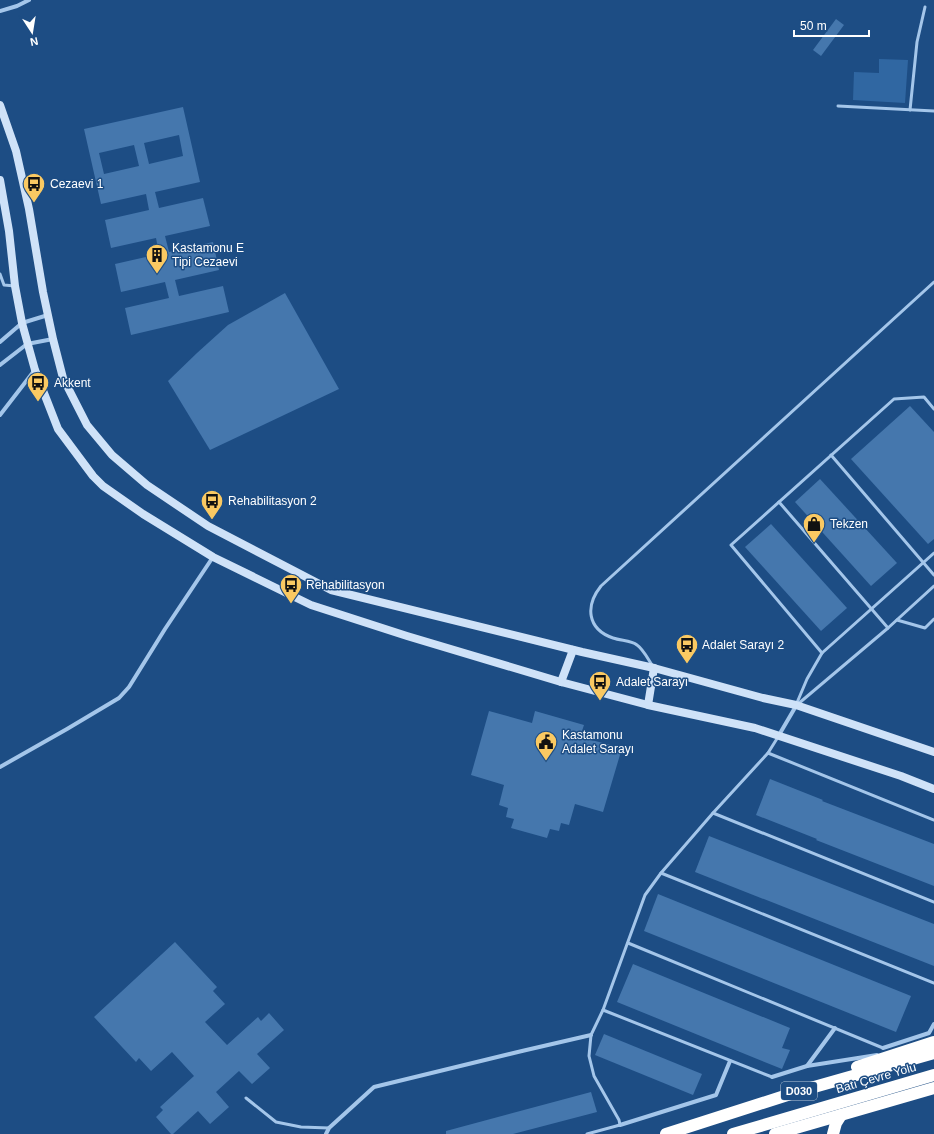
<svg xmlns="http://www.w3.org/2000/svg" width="934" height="1134" viewBox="0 0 934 1134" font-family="Helvetica,sans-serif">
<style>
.green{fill:#3067a2}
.building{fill:#4577ad;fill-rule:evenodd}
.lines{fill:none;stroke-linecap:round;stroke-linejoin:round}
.lane{stroke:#a4c6ea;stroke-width:3}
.street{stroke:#a4c6ea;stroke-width:4}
.secondary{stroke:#cfe2f8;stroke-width:8}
.highway{stroke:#fff;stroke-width:12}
.labels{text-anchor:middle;stroke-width:3;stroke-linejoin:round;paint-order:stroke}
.shield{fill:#1d4d84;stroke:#bbcada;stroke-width:1}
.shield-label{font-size:11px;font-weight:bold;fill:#fff}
.poi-label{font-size:12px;fill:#fff;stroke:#1d4d84;text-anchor:start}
.street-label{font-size:12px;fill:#fff;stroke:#1d4d84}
</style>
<rect width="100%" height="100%" fill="#1d4d84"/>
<path class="green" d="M879,59L908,60L905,103L853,100L854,72L879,73Z"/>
<g class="building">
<path d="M836,19L844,25L821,56L813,50Z"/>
<path d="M183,107L200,182L155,192L159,208L203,198L210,226L165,236L169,252L213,242L219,270L175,280L179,296L223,286L229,312L131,335L125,308L169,298L165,282L121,292L115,264L159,254L156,238L111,248L105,220L149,210L146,194L101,204L84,129ZM179,135L183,156L149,164L144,143ZM134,145L139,166L104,174L99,153Z"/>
<path d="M285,293L339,389L210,450L168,381L197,353L228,325Z"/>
<path d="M910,406L934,432V539L928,544L851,459Z"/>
<path d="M820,479L897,563L871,586L795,502Z"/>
<path d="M771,524L847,608L821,631L745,547Z"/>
<path d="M489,711L532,723L535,711L584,725L580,737L622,748L603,812L575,804L569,825L561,823L559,831L550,829L547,838L511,828L514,819L506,817L508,808L499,805L504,785L471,775Z"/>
<path d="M770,779L823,800L822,801L934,844V886L816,840L817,839L756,815Z"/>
<path d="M709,836L934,924V966L695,872Z"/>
<path d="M658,894L911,996L896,1032L644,931Z"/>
<path d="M175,942L217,987L213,991L225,1004L205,1022L227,1045L258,1017L261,1021L269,1013L284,1030L257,1054L270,1068L252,1084L239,1071L216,1092L229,1107L210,1124L198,1111L173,1134H171L156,1117L163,1110L160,1107L194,1076L172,1052L151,1071L139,1058L136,1062L94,1017Z"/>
<path d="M633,964L790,1028L782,1048L790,1050L782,1069L617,1002Z"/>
<path d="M604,1034L702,1074L693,1095L595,1055Z"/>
<path d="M591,1092L597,1112L513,1134H446V1131Z"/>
</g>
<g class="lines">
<g class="lane">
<path d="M838,106L934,111"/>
<path d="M910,110L917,42L925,7"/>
<path d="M0,274L4,285L15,286"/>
<path d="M831,455L934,575"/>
<path d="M779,502L888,628"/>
<path d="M897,620L925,628L934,619"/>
<path d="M822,653L731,545L894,399L924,397L934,409"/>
<path d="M652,665C648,659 643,649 637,645C631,640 621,641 613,638C587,629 585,606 601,586L934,282"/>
<path d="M798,704L888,628L934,586"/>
<path d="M796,705L807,679L822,653L934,553"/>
<path d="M768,753L934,820"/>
<path d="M713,813L934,902"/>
<path d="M661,873L934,983"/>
<path d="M628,943L883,1048"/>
<path d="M603,1010L772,1077"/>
<path d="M246,1098L276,1122L301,1127L329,1128"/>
<path d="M587,1134L620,1125L619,1120L594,1076L589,1056L591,1035L603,1010L645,895L661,873L713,813L768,753L778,737"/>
</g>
<g class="street">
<path d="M0,11L17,6L29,0"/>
<path d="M0,342L22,323L48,315"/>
<path d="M0,365L27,344L53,339"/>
<path d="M0,415L34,371"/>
<path d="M779,735L796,706"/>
<path d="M0,767L67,729L119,698L129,687L165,629L213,557"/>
<path d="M883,1048L929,1033L934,1024"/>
<path d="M807,1066L877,1055"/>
<path d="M772,1077L807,1066L835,1028"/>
<path d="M620,1125L716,1095L730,1061"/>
<path d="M326,1134L329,1128L374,1087L522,1051L591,1035"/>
</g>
<g class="secondary">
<path d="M0,105L16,151L29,209L43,292L53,339L63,378L87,425L112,455L147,485L208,526L331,590L582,652L654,668L763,698L796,705L934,752"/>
<path d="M0,180L9,231L15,286L22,323L35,370L58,429L93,476L103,486L143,514L213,557L311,605L407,636L561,682L648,705L755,728L901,776L934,789"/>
<path d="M561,682L573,650"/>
<path d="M648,705L654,668"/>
</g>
<g class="highway">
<path d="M857,1067L934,1042"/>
<path d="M666,1134L800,1091L934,1053"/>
<path d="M733,1134L934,1075"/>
<path d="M775,1134L934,1088"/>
<path d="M833,1134L836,1123L841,1115"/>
</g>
</g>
<defs>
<g id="bus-pin" transform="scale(1.15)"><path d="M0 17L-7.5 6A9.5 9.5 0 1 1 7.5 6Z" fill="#fac962" stroke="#1d4d84"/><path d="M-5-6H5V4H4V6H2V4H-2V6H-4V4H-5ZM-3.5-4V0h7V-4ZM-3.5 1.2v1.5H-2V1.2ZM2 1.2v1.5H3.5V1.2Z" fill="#111"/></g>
<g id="building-pin" transform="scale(1.15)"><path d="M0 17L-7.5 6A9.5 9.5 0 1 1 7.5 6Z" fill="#fac962" stroke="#1d4d84"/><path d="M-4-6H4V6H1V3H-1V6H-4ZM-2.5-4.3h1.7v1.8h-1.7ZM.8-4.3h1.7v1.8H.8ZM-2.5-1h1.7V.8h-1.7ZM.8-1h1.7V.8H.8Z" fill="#111"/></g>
<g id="shop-pin" transform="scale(1.15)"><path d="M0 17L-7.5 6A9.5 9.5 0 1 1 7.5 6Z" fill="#fac962" stroke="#1d4d84"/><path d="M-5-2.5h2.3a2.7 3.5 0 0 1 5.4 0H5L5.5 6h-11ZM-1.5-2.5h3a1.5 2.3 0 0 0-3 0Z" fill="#111"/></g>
<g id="civic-pin" transform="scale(1.15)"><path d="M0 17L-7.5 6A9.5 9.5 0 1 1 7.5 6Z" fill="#fac962" stroke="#1d4d84"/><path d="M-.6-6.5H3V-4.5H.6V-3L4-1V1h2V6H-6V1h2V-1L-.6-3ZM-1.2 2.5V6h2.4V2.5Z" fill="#111"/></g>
</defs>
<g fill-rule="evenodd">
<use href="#bus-pin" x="34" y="184"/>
<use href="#building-pin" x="157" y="255"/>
<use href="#bus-pin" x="38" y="383"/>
<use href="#bus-pin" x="212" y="501"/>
<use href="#shop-pin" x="814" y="524"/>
<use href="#bus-pin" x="291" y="585"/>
<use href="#bus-pin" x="687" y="645"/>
<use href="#bus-pin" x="600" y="682"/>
<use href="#civic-pin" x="546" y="742"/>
</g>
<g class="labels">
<rect class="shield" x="781" y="1082" width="36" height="18" rx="3"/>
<g class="shield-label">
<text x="799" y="1095">D030</text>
</g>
<g class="poi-label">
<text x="50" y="188">Cezaevi 1</text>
<text x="172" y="252">Kastamonu E<tspan x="172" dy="14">Tipi Cezaevi</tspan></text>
<text x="54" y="387">Akkent</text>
<text x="228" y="505">Rehabilitasyon 2</text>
<text x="830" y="528">Tekzen</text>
<text x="306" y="589">Rehabilitasyon</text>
<text x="702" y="649">Adalet Sarayı 2</text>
<text x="616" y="686">Adalet Sarayı</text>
<text x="562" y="739">Kastamonu<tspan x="562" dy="14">Adalet Sarayı</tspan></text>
</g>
<g class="street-label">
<text transform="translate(876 1078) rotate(-16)" y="4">Batı Çevre Yolu</text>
</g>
</g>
<g transform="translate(32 32) rotate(168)" stroke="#1d4d84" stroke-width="3" paint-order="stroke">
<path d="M0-3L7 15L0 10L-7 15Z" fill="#ffffff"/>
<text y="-6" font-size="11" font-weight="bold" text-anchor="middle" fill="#ffffff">N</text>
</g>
<path d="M794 30v6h75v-6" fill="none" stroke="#ffffff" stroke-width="2"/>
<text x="800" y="30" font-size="12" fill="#ffffff" stroke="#1d4d84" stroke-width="3" paint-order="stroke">50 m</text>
</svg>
